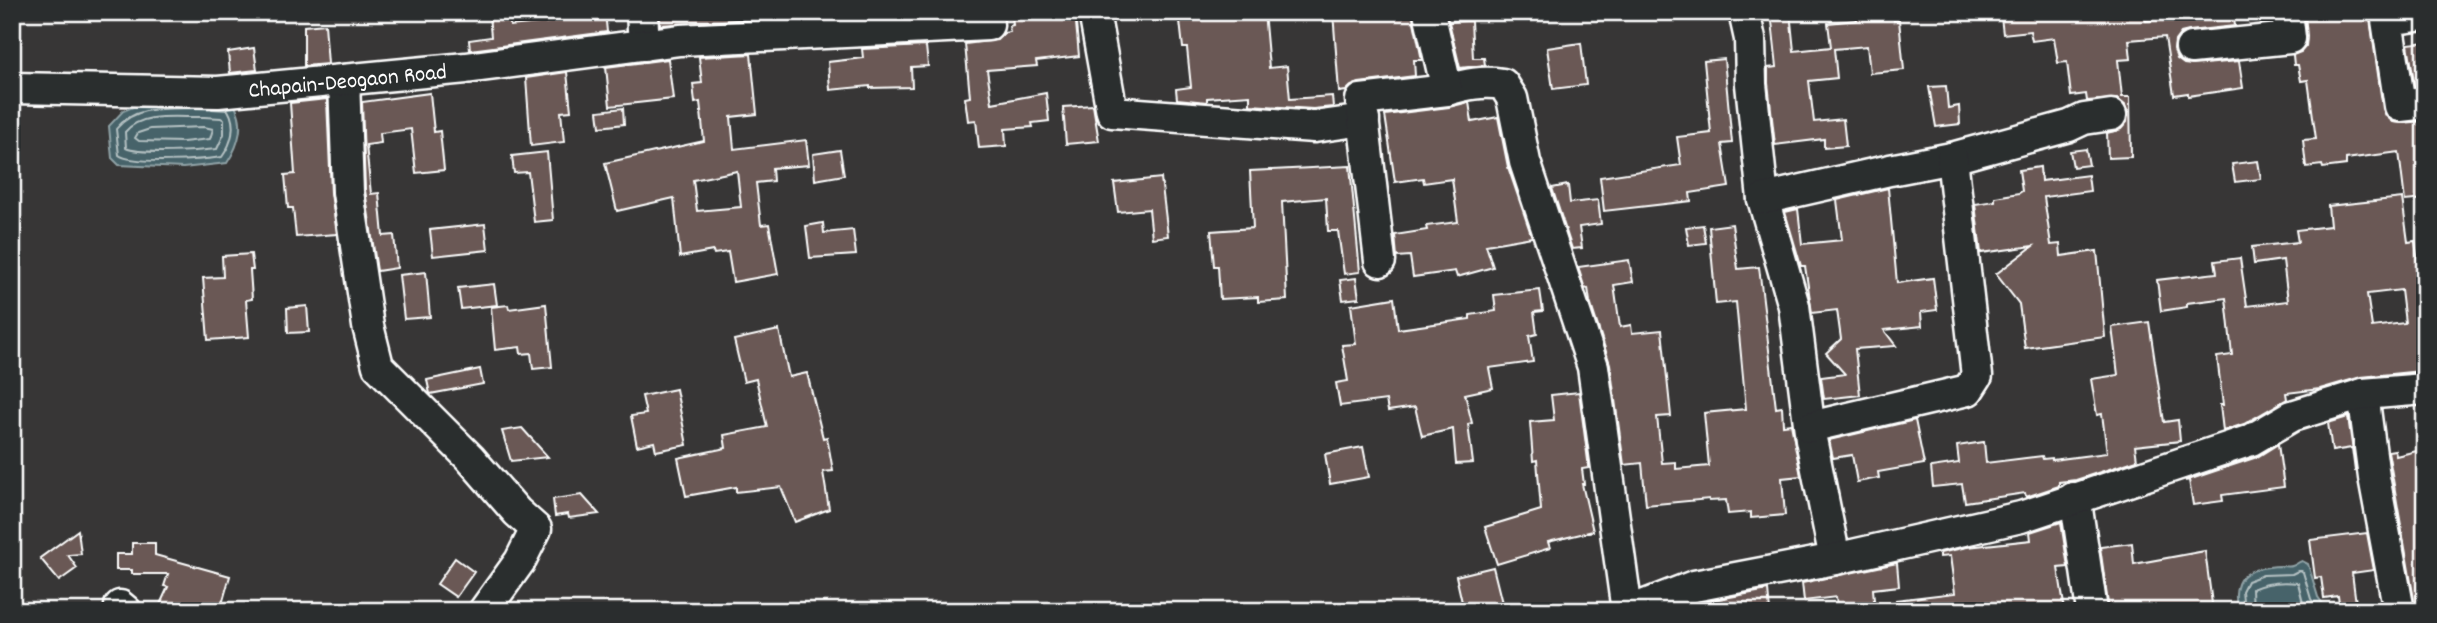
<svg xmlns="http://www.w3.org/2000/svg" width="2437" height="623" viewBox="0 0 2437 623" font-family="Dekko,sans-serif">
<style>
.water{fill:#46646a;stroke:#90a2a6;stroke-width:2}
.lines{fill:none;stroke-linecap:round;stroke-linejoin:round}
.shore{stroke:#b5c1c3;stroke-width:2}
.building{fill:#6a5954;stroke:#fff;stroke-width:2;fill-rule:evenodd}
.minor-casing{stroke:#fff;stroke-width:35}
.minor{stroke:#2a2d2e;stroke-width:30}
.labels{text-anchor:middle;stroke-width:7;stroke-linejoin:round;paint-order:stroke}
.street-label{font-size:23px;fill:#fff;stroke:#2a2d2e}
</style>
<rect width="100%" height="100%" fill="#373636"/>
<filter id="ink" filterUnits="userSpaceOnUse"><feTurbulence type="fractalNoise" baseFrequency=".0143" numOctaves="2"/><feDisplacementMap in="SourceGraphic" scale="14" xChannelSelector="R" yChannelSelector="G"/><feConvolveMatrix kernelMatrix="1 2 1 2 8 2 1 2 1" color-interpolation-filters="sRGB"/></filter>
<g filter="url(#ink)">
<g class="water">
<path d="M145,102H232C247,121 239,145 227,163L183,168L119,165L112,158L109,126L123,111Z"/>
<path d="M2302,561L2308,564L2318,597L2328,611H2238C2229,575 2249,567 2281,566C2284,566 2290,567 2292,566C2296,565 2298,562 2302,561Z"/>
</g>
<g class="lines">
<g class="shore">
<path d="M198,108C169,109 136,104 116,129L119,155C132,165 203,160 222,157C232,143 237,125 228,110L212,109"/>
<path d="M204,117L221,118L224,120V134L217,149C199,151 140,155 126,148L125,132C142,111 179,118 204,117Z"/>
<path d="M204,127L213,129L210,139L183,142L139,141L135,138L138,133L150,129Z"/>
<path d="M2244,611L2242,591L2247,581L2263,575L2292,574L2300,570L2303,572L2311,599L2320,611"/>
<path d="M2253,611L2252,589C2267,582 2282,581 2298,583L2303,603L2309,611"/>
</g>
</g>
<g class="building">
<path d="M548,12H605L607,32L470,50L469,40L491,37L489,15L509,13L510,26L549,22Z"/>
<path d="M660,12H784L785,17L660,25Z"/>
<path d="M1052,12H1075L1079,56L1036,61L1037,66L987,70L992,103L1046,93L1049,121L1032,123L1033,127L1005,129L1006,146L979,148L976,120L968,121L965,98L970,97L965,44L997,40L1004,33L1010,32L1009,26L1013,25L1012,16Z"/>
<path d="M1179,12H1264L1269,68L1287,66L1290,99L1332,96L1333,107L1313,109L1250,105V95L1207,98V102L1177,99L1176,89L1191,87L1187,48H1183Z"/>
<path d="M1333,12H1412L1422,60H1414L1415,76L1359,83L1351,86L1346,91L1339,92Z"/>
<path d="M1771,12H1790L1794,51L1831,47L1828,23L1857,20L1856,12H1893L1894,21L1899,20L1904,70L1870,73L1867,46L1834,49L1837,78L1809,81L1814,122L1843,119L1846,146L1824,148V139L1775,145L1768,83V68L1777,67Z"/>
<path d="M2032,12H2145L2146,21L2199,15V12H2233L2235,26L2189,31L2181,33L2175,41L2174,50L2177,59L2184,64L2192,65L2239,61L2243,88L2188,96V93L2174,95L2165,37L2129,40L2131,59L2118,60L2122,97H2130L2131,157L2108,158L2107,133L2121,129L2127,122L2128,113L2125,105L2117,99L2087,101L2086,94L2071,96L2067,62L2058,63L2054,38L2032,41L2030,31L2003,34L2001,17Z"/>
<path d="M2312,12H2369L2383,109L2386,116L2393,122L2401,123L2425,121V199L2405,201L2399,152L2346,159V165L2323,168L2322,165L2306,167L2303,140L2316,139L2308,80L2301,81L2298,65H2294L2293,55L2301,52L2306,46L2307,36L2305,14Z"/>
<path d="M1471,21L1473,58H1484L1485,65L1460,68L1449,22Z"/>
<path d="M325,24L328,64L304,66V26Z"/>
<path d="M2425,42V86L2415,87L2408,44Z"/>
<path d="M1581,43L1586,85L1553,89L1547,48Z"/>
<path d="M926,46L928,66L911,67L912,87L870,88V86L830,90L828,62L863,58L862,49Z"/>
<path d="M254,48L257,70L230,73L228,52Z"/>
<path d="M751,54L757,114L731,117L734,149L806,140L809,165L772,168L773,181L756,183L761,225L769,224L778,274L733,282L728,252L714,254L713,251L680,257L674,198L617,211L605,163L704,141L700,102L695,103L693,84L702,83L699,57ZM737,171L741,207L697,211L693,180Z"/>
<path d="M668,59L673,99L610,106L606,67Z"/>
<path d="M1724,59L1732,143L1722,144L1729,187L1690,193L1691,201L1604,211L1600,177L1681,165L1677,137L1711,133L1704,61Z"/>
<path d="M567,72L571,111L561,112L564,142L531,146L526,78Z"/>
<path d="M1946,86L1948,108L1959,106L1960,124L1936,127L1929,87Z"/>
<path d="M430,93L434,132L440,131L444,170L416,173L411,129L380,133L381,143L366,145L371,194L379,193L383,236L394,235L397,268L377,271L365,190L362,102Z"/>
<path d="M327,99L331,193L337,234L296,237L293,208H288L285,175L295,174L290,103Z"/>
<path d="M1469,102L1472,122L1498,117L1508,167L1532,237L1486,245L1493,267L1457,277L1455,271L1413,277L1410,256L1397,257L1395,235L1427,230L1426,226L1458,222L1452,179L1424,183L1423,178L1395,182L1385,115L1449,107Z"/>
<path d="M1093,105L1099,141L1066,144L1063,107Z"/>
<path d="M623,108L624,124L600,127L598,111Z"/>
<path d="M2086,149L2089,165L2073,167L2070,151Z"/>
<path d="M840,150L844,175L815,180L813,154Z"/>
<path d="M547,152L553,220L534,222L528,172L514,173L512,156Z"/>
<path d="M2258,161L2261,179L2235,182L2232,164Z"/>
<path d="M1350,166L1360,272L1344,274L1338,231H1328L1326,198L1282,202L1287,300L1258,302V297L1220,299L1218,266H1214L1211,231L1253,228L1250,171Z"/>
<path d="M2040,167L2041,181L2088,175L2090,191L2044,197L2051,245L2060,244L2061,256L2097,251L2105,337L2025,348L2019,304L1996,274L2033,246L1981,253L1975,204L1995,201V197L2019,193L2022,191L2019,170Z"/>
<path d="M1161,178L1168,236L1152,238L1149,209L1118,212L1114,183Z"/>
<path d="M1568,185L1570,203L1598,200L1601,224L1579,227L1582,248L1572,249L1552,188Z"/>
<path d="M1888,188L1897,283L1933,278L1937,310L1921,312L1922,326L1884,330L1896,346L1855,349L1860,395L1824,399L1821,377L1845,374L1826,353L1841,339L1837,310L1812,313L1805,266H1801L1785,212L1798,209L1802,244L1842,240L1837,200Z"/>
<path d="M2402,198L2408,242L2415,241L2418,264L2423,263L2425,276V341L2417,342L2421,371L2361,377L2320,389L2286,393L2287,399L2244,424L2223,431L2220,405H2223L2217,357L2232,355L2226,298L2187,303V307L2161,311L2157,280L2217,273L2215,261L2240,258L2247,306L2288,301L2283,260L2254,264L2252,247L2298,242L2296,230L2330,226L2328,206ZM2401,290L2405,323L2372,327L2367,294Z"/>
<path d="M823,223L824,233L853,230L856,255L810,258L806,226Z"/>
<path d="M485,224L488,250L433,256L430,230Z"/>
<path d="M1732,224L1738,269L1759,267L1776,408L1782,407L1783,425L1791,424L1801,476L1782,478L1785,515L1751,518V512L1728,514L1726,500L1709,501V499L1646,505L1642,463L1624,465L1610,364L1590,302L1588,288L1585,289L1578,267L1629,260L1633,282L1614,285L1620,327L1631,325L1632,333L1662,330L1671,416L1657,417L1662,463L1676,462V469L1709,466L1704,413L1746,409L1736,302L1716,304L1709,227Z"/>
<path d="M1703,225L1706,243L1689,245L1686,227Z"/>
<path d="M251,254L253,270H250L252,299L246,300L249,337L208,340L203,278L223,277L222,256Z"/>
<path d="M426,272L430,317L404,319L399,275Z"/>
<path d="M1356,278L1359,298L1343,300L1340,280Z"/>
<path d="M494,284L497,305L461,309L458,288Z"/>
<path d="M1540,290L1543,311L1534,312L1537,334L1529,336L1533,362L1489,368L1493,388L1465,394L1472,423L1468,424L1473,463L1456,464L1453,429L1422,436L1415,407L1388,411L1386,400L1340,406L1336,383L1348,381L1342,345L1356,344L1351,305L1394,298L1398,329L1470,319V315L1496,311L1494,295Z"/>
<path d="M546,304L552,367L533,369L531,353L521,354L520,347L495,350L491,307L508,305L509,309Z"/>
<path d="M307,306L309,332L288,333L287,308Z"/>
<path d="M2149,322L2164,422L2178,420L2180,441L2135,446L2137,460L2076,480L2059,482V486L2026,497L2025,493L1965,502L1962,484L1933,487L1931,467L1959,463L1957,446L1984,442L1986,463L2042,456L2043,459L2052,458V460L2107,453L2102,414L2097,415L2091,379L2118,375L2112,327Z"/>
<path d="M779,330L789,377L807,373L823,438L827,437L833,471L823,472L829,509L795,522L781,487L736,492V487L686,496L678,458L726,448L724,435L767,427L756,379L744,382L734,340Z"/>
<path d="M480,369L483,384L430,394L427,380Z"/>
<path d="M676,389L687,445L656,451L654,442L637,446L631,416L646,414L642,396Z"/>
<path d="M1579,392L1589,468L1582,469L1584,484H1582L1593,531L1548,542L1550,548L1497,564L1485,527L1541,510L1537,460L1533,461L1530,422L1554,420L1551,395Z"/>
<path d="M2348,417L2356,471H2355L2352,448L2332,451L2328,423Z"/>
<path d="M1915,420L1924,464L1878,472L1879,478L1857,482L1852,455L1833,458L1829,440Z"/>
<path d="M522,428L548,457L511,461L502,431Z"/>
<path d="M2278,444L2284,487L2222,495L2223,501L2193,505L2189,480L2185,481L2257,457Z"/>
<path d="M1363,447L1369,477L1330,484L1325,454Z"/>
<path d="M2425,449V611H2416L2388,451L2395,450L2396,456Z"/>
<path d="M582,495L599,514L569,518L568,514L555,516L553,499Z"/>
<path d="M2061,522L2068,567L2058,568L2065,611H1896V600L1955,593L1950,556L1940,557V553L1967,547L2031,540L2030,532Z"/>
<path d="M78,530L81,554L68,555L77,568L59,581L40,558Z"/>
<path d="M2367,533L2374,570L2352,573L2357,611H2340L2338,596L2324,598L2321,577L2315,578L2310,540Z"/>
<path d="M132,543H155V555L230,576L220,611H157L168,587L164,586L168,574H132V570H116V554H132Z"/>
<path d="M2132,543L2134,564L2205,551L2213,611H2109L2100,547Z"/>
<path d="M455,558L474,572L456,597L437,584Z"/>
<path d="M1897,563L1899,586L1873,589L1875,611H1838L1836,597L1804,601L1802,583Z"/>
<path d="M1493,567L1504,611H1464L1456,576Z"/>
<path d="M1768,590L1770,611H1709L1708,601Z"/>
</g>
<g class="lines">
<g class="minor-casing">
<g id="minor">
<path d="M642,12L644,45"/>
<path d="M1094,12L1112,112L1314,127L1364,120"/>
<path d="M1744,12L1750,39L1751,84L1763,199L1794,306L1811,439L1835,559"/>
<path d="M2425,15L2387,20L2400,106L2425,103"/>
<path d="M2191,48L2290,38L2287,12"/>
<path d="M344,80L348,192L368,326L378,366L470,458L517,512L536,529L520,561L484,611"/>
<path id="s1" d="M12,88L218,92L466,68L680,40L988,25L987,12"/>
<path d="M1447,90C1467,84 1482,81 1503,84L1512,98L1525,162L1593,367L1627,611"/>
<path d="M1763,199L1890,170L1952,158L2069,126L2084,119L2111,115"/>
<path d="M1380,261L1361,100L1447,90L1429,12"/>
<path d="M2363,394L2374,477L2399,611"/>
<path d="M1810,427L1968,390L1977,376L1952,158"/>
<path d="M2073,498L2077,509L2092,611"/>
<path d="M120,606L126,611"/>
<path d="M1630,611L1694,586L1835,559L2021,517L2251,440L2292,416L2363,394L2425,389"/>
</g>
</g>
<use href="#minor" class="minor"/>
</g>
</g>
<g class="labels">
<g class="street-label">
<text dy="8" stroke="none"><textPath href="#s1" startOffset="336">Chapain-Deogaon Road</textPath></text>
</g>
</g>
<rect width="2437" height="623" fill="none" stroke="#2a2d2e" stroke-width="42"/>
<rect x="21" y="21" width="2395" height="581" fill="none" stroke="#fff" stroke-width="2.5" filter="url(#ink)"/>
</svg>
